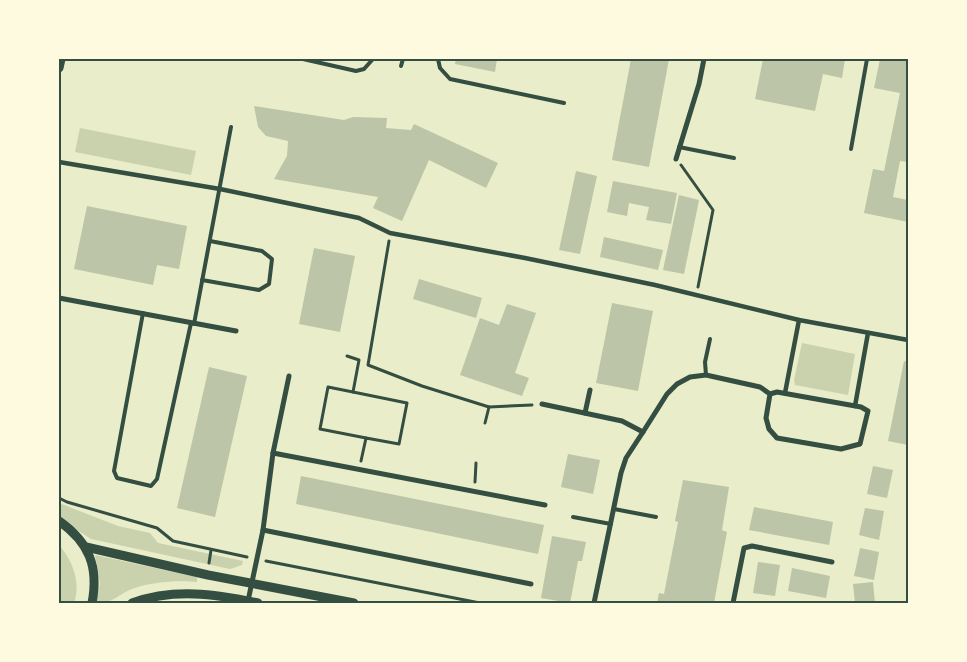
<svg xmlns="http://www.w3.org/2000/svg" width="967" height="662" viewBox="0 0 967 662" font-family="'PT Sans',sans-serif">
<style>
.green{fill:#cad2ad}
.building{fill:#bcc5a7}
.lines{fill:none;stroke-linecap:round;stroke-linejoin:round}
.path{stroke:#344e41;stroke-width:3}
.service{stroke:#344e41;stroke-width:4}
.pedestrian{stroke:#344e41;stroke-width:4.5}
.minor{stroke:#344e41;stroke-width:5}
.tertiary{stroke:#344e41;stroke-width:9}
.neatline{fill:none;stroke:#344e41;stroke-width:2}
</style>
<rect width="100%" height="100%" fill="#e9edc9"/>
<g class="green">
<path d="M80,128L196,151L191,175L75,152Z"/>
<path d="M802,343L855,354L848,395L795,385L794,380Z"/>
<path d="M59,503L118,526L150,533L158,543L243,561L242,565L230,569L91,539L59,518Z"/>
<path d="M59,545C73,561 81,583 74,603H59Z"/>
<path d="M95,555L197,577V582C178,580 150,582 132,589C117,595 114,603 96,603L100,584Z"/>
</g>
<g class="building">
<path d="M456,59H497L495,72L455,64Z"/>
<path d="M631,59H669L649,167L612,160Z"/>
<path d="M763,59H845L842,78L823,74L815,111L755,99Z"/>
<path d="M880,59H908V162L900,161L893,197L908,200V222L864,213L873,169L884,171L900,93L874,88Z"/>
<path d="M254,106L344,120L353,117L387,118L386,128L411,130L414,124L498,163L486,188L429,160L402,221L373,208L378,197L274,179L287,156L288,141L266,136L258,127Z"/>
<path d="M576,171L597,176L580,254L559,250Z"/>
<path d="M613,181L677,193L671,224L646,220L649,207L629,203L627,216L607,212Z"/>
<path d="M679,195L699,200L684,274L663,270Z"/>
<path d="M87,206L187,226L179,269L157,265L153,285L74,269Z"/>
<path d="M604,237L663,250L658,270L600,257Z"/>
<path d="M314,248L355,256L340,332L299,324Z"/>
<path d="M419,279L482,298L476,318L413,299Z"/>
<path d="M612,303L653,311L638,391L596,383Z"/>
<path d="M507,304L536,313L515,373L529,378L522,396L460,375L480,318L499,325Z"/>
<path d="M904,361L908,362V445L888,441Z"/>
<path d="M209,367L247,376L215,517L177,508Z"/>
<path d="M568,454L600,460L593,494L561,487Z"/>
<path d="M873,466L893,470L887,498L867,494Z"/>
<path d="M301,476L544,525L538,554L296,504Z"/>
<path d="M683,480L729,487L722,530L727,532L714,603H657L659,593L664,594L678,522L675,521Z"/>
<path d="M754,507L833,522L829,545L749,530Z"/>
<path d="M865,508L884,511L879,540L859,535Z"/>
<path d="M552,536L586,542L582,561H578L570,603L541,598Z"/>
<path d="M860,548L879,552L874,580L854,576Z"/>
<path d="M758,562L780,565L775,596L753,593Z"/>
<path d="M792,568L830,576L826,598L788,591Z"/>
<path d="M873,582L875,603H855L853,584Z"/>
</g>
<g class="lines">
<g class="path">
<path d="M681,165L713,210L698,287"/>
<path d="M389,241L368,365L422,386L489,407L532,405"/>
<path d="M347,356L359,360L353,392L407,403L399,444L366,438L361,461"/>
<path d="M353,392L328,387L320,429L366,438"/>
<path d="M485,423L489,407"/>
<path d="M475,482L476,463"/>
<path d="M59,498L67,502L157,528L173,541L247,557"/>
<path d="M266,561L480,603"/>
<path d="M209,563L211,550"/>
</g>
<g class="service">
<path d="M303,59L356,71L364,69L373,59"/>
<path d="M438,59L440,68L450,79L564,103"/>
<path d="M401,66L403,59"/>
<path d="M679,147L734,158"/>
<path d="M851,149L867,59"/>
<path d="M202,280L259,290L269,284L272,259L262,251L210,241"/>
<path d="M143,313L114,471L117,478L151,486L157,479L191,323"/>
<path d="M194,324L231,127"/>
<path d="M706,375L705,362L710,339"/>
<path d="M614,509L656,517"/>
<path d="M573,517L611,524"/>
</g>
<g class="pedestrian">
<path d="M59,162L220,189L359,218L390,233L525,258L655,285L799,320L908,340"/>
<path d="M785,393L799,320"/>
<path d="M855,406L868,333"/>
</g>
<g class="minor">
<path d="M676,159L699,84L704,59"/>
<path d="M59,298L236,331"/>
<path d="M542,404L622,421L643,432"/>
<path d="M585,413L590,390"/>
<path d="M273,453L545,505"/>
<path d="M263,530L531,584"/>
<path d="M248,601L263,530L273,453L289,376"/>
<path d="M594,603L621,473L626,458L643,432L667,394L677,384L690,377L706,375L760,387L770,394L777,392L861,407L868,411L860,444L841,449L777,438L769,429L766,418L770,394"/>
<path d="M733,603L744,548L752,546L832,562"/>
</g>
<g class="tertiary">
<path d="M59,68L61,59"/>
<path d="M59,521C89,542 99,567 92,603"/>
<path d="M86,547L208,575L354,603"/>
<path d="M132,603C174,588 215,594 258,603"/>
</g>
</g>
<rect width="967" height="662" fill="none" stroke="#fefae0" stroke-width="120"/>
<rect x="60" y="60" width="847" height="542" class="neatline"/>
</svg>
